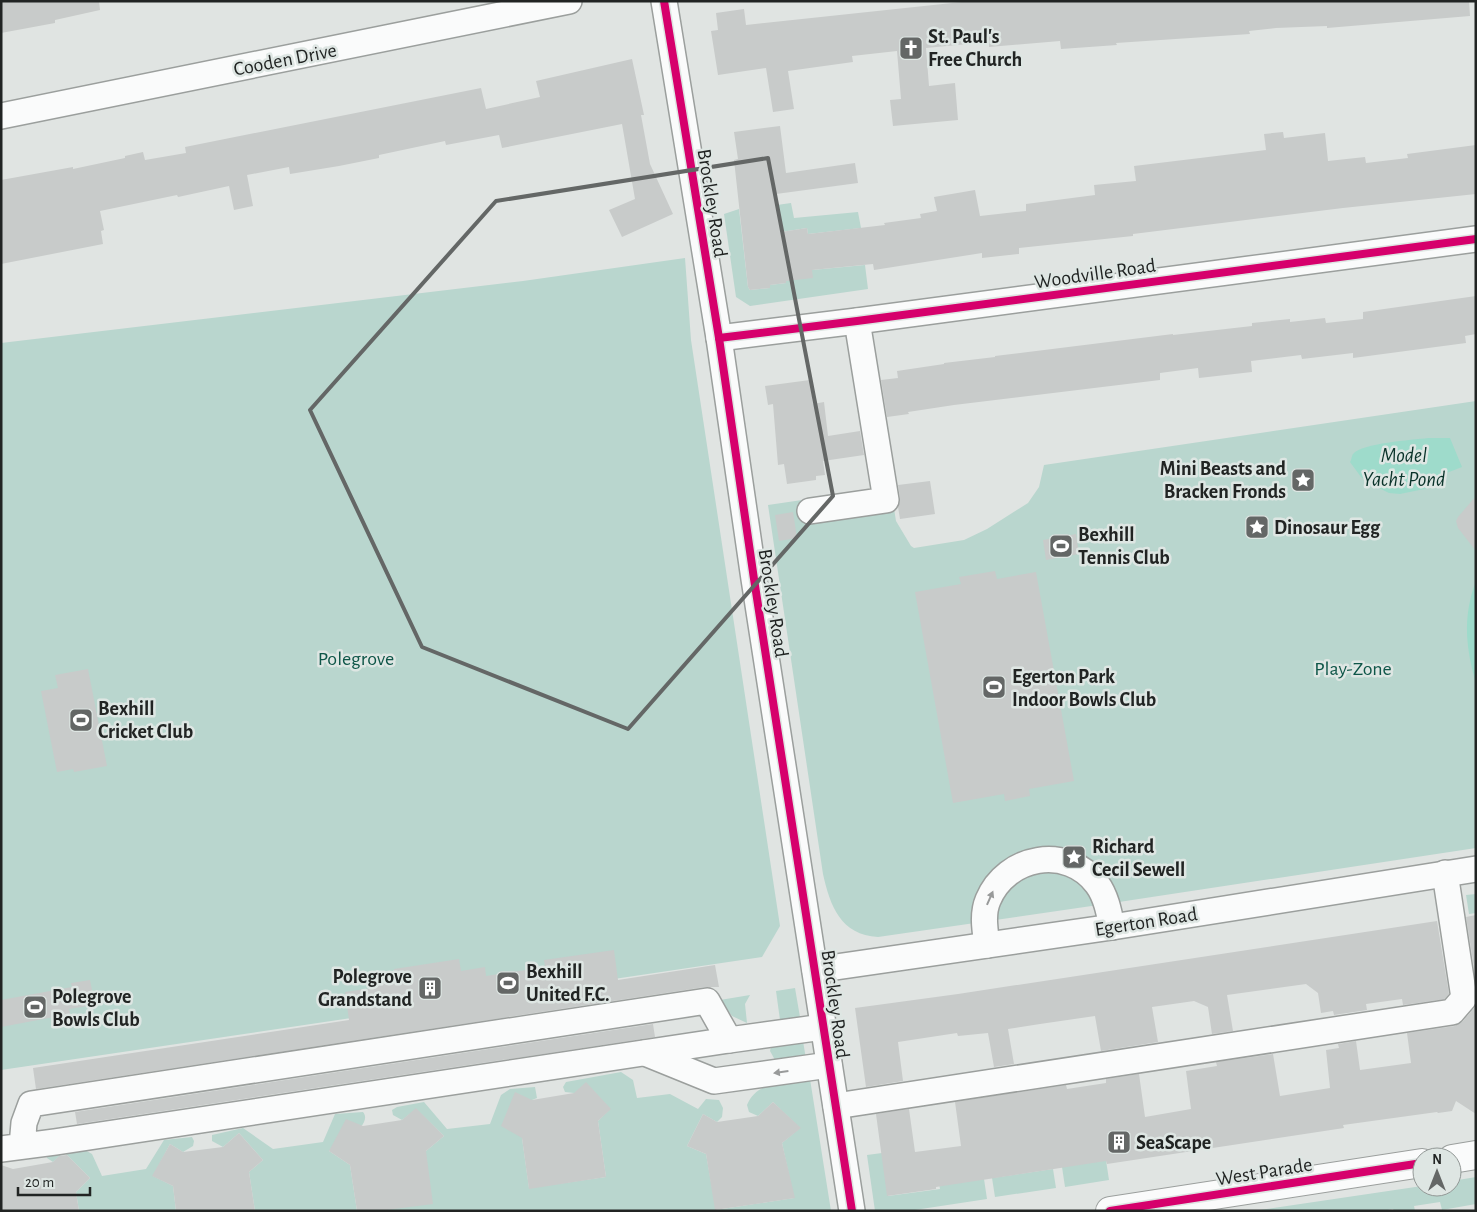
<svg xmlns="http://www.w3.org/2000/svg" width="1477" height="1212" viewBox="0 0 1477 1212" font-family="'Alegreya Sans',sans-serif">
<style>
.green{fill:#b9d6ce}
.water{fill:#9edbcb}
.building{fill:#c8cbca}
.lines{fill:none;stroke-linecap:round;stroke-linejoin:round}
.minor-casing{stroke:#9b9f9d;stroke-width:28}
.major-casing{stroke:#9b9f9d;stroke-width:30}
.minor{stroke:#fafbfb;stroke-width:25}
.major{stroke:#fafbfb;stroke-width:28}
.cycleway-casing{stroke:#dee6e3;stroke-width:11}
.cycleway{stroke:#d6006c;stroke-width:8}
.oneway{fill:#989a9a}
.marked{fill:none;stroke:#646766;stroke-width:4;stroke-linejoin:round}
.labels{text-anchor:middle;stroke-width:5;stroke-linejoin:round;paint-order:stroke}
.poi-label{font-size:20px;font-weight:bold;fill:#212423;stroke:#dee6e3;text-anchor:start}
.street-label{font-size:20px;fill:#212423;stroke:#dee6e3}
.park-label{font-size:20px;fill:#0e5648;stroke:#dee6e3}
.water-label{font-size:21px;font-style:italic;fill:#0a332a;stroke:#dee6e3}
</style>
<rect width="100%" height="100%" fill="#e0e4e2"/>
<g class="green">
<path d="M791,203L794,218L858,212L861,228L808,234L807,228L781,232L777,205Z"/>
<path d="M739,209L748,287L750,290L770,288V285L786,283V281L812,270L865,265L868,289L750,306L736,297L724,214Z"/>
<path d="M685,258L691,340L780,926L762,957L1,1070V343L523,281Z"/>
<path d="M868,346L896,521L911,546L914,548L964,540L987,529L1028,503L1039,487L1044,465L1476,401V848L1119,902L878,937C841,935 830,906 823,874L768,505L877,489Z"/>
<path d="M1476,894V913L1469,914L1466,895Z"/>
<path d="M795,988L800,1017L780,1020L776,991Z"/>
<path d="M750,995L745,1004L747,1023L732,1016L720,1000Z"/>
<path d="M802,1035L806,1059L785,1062L775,1060L770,1051L772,1043Z"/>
<path d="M621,1072L633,1080L637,1098L670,1094L698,1109L706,1099L719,1100L723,1108L722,1117L717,1122L703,1114L687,1146L706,1154L716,1210L794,1198L782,1143L800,1128L773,1102L758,1116L749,1112L747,1105C757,1080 787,1082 810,1079L831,1211H379L426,1151L444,1136L416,1109L402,1120L393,1115L392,1110L397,1107L424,1102L447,1129L490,1124L501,1095L510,1089L535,1087L537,1098L532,1100L522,1138L529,1188L606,1177L598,1121L610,1109L574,1093L565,1092L563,1087L566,1082Z"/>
<path d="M363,1112C374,1125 339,1144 329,1151L350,1165L357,1211H255L249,1172L263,1160L239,1133L223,1147L212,1141V1135L243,1128L273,1149L323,1142L335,1114Z"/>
<path d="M1099,1114L1109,1180L1065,1187L1062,1167Z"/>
<path d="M192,1137L194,1141L193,1146L183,1152L170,1144L153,1176L173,1186L176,1211H79L76,1192L90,1178L64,1152L53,1162L47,1158L45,1151L78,1146L92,1154L102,1176L146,1169L164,1140Z"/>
<path d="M882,1153L888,1196L940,1189L938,1178L984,1179L987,1199L908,1211H875L867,1155Z"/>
<path d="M1053,1169L1056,1188L995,1197L992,1178Z"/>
<path d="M1476,1177V1204L1442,1210L1440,1202L1414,1206L1415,1211H1394L1393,1209L1382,1211L1260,1210L1422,1186V1187H1452V1181Z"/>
</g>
<g class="water">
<path d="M1428,438H1450L1462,467L1444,474L1429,488L1400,494L1389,493L1373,485L1361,477L1350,462C1351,461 1352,455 1353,454C1362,443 1412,440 1428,438Z"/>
<path d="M1476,581V684C1466,648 1462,618 1476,581Z"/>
</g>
<g class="building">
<path d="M1,1H99L100,10L55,20V23L1,33Z"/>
<path d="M971,1H1469L1470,16L1327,28V26L1276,28L1249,31L1250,34L1116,43L1117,45L1061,49L1060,41L989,47V42L926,48L929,86L955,83L958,120L893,126L890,100L901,99L897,51L852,56L853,62L788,71L794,109L773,112L766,68L718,75L711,31L718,30L716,13L744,9L746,25Z"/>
<path d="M632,59L644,115H641L650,164L673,214L622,237L609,210L635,199L622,124L502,148L499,135L446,145L445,141L379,155V158L339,166L290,174L289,167L247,175L253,206L234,210L229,186L178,197L177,195L100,211L104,230L101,231L103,244L1,264V180L73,167V169L125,158V156L143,152L145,160L186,153L185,147L481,88L486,109L540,97L536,81Z"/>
<path d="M780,126L786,173L855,163L858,183L776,194L781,232L807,228L808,234L885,225L884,223L921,218L920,214L937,211L934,197L975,190L980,216L1026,211V204L1095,195L1094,185L1136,181L1134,166L1266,150L1264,134L1283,132L1284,138L1325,133L1328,161L1365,157L1366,163L1408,158L1407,154L1476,145V194L1343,208L1133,234V236L1019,248V254L982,258V253L874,270L873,264L812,270L813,278L786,281V283L770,285V288L750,290L748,287L734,160L738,159L734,132Z"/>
<path d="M1476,296V334L1465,336L1466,343L1353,358V353L1302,359L1301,355L1251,361L1252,372L1199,378L1198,368L1160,373V380L954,405L908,412L909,414L887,417L881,380L898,378L897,371L944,364V363L995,357V356L1173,334V335L1252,326V323L1290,319V322L1325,318L1326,323L1363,319V312Z"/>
<path d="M810,380L813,404L824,402L828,436L860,431L864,455L823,461L825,475L816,476V480L787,484L784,464L778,465L773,404L768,405L765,386Z"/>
<path d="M930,481L935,514L900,519L898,507L900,498L898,485Z"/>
<path d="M1476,496V551L1458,528L1456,521L1458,517Z"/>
<path d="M793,512L797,538L779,541L775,515Z"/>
<path d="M1076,534L1079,554L1046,560L1043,540Z"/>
<path d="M995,571L997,579L1036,572L1074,781L1029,789L1030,796L1005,801L1004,794L953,803L915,592L961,584L959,577Z"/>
<path d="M88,669L107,766L74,772L73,769L57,772L41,691L58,688L55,675Z"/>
<path d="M1476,915V980L1466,917Z"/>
<path d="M1437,921L1449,994L1445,999L1403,1005L1402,999L1366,1004L1367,1010L1334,1015L1333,1011L1321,1013L1318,993L1306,984L1227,995L1233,1031L1212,1034L1208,1007L1194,1001L1152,1007L1158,1042L1101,1051L1095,1016L1040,1024L1008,1029L1014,1064L994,1067L988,1033L958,1036L957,1033L898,1042L903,1081L866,1087L855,1008L958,994Z"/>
<path d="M614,950L618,980L715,965L719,987H705L36,1089L33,1068L349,1020L345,992L372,988L371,984L396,980L394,969L459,959L461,971L485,967L486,976L545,967L544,960Z"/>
<path d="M90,980L95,1005L69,1009L70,1014L1,1027V1000L72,987L71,983Z"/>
<path d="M1476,1006V1114L1456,1101L1452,1111L1438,1113L1437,1112L1343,1125L1344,1128L1107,1164L1106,1161L936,1187V1189L887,1196L876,1114L909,1109L915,1152L961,1146L955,1102L1066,1085L1067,1089L1106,1083V1079L1139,1074L1145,1117L1191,1109L1186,1071L1217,1066L1216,1062L1273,1054L1280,1096L1330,1088L1326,1050L1339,1048L1338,1044L1356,1041L1360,1070L1411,1063L1407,1033L1455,1026L1463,1021Z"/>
<path d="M653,1024L655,1037L77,1124L75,1112Z"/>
<path d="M586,1082L611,1109L598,1121L606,1177L529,1189L522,1138L501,1126L515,1092L532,1100L574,1093Z"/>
<path d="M773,1102L801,1128L782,1143L795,1198L715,1210L706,1154L687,1146L703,1114L717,1122L758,1116Z"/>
<path d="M416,1108L444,1136L426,1151L433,1204L379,1211H357L350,1165L329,1151L346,1119L363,1126L402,1120Z"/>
<path d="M239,1133L263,1160L249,1172L255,1211H176L173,1186L152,1176L170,1144L183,1152L223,1147Z"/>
<path d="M67,1155L90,1178L76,1192L79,1211H1V1165L13,1169L53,1162L59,1156Z"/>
</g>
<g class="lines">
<g class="minor-casing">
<g id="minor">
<path d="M664,1L719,338L754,579L852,1211"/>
<path d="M1,116L569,1"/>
<path d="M719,338L857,321L1476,239"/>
<path d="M810,511L886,500L857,321"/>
<path d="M987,945C985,930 982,914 988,900C1006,856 1067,844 1097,884C1106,896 1109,912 1112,927"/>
<path d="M815,970L1112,927L1476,869"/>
<path d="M729,1040L823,1027"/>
<path d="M645,1053L714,1081L829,1065"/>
<path d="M836,1106L1452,1012L1464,998L1445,873"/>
<path d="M1,1149L55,1142L729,1040L707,1001L31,1104L24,1123L22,1146"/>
</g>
</g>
<g class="major-casing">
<g id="major">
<path d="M1452,1159L1476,1155"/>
<path d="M1110,1211L1422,1163"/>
</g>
</g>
<use href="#minor" class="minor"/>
<use href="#major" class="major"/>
<g class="cycleway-casing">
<g id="cycleway">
<path d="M664,1L719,338L754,579L852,1211"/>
<path d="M719,338L857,321L1476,239"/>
<path d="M1110,1211L1422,1163"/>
</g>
</g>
<use href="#cycleway" class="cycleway"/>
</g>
<defs><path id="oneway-solid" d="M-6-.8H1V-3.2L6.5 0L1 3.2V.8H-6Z" transform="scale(1.25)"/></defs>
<g class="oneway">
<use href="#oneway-solid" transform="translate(990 898) rotate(-66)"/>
<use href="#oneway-solid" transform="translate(781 1072) rotate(172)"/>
</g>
<path class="marked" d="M768,158L833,496L628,729L422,647L310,410L496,201Z"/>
<defs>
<g id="church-square" transform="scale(1.25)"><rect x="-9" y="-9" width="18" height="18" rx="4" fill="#646766" stroke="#dee6e3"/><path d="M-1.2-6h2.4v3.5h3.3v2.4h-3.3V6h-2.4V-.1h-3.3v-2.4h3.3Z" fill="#fff"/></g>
<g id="sight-square" transform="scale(1.25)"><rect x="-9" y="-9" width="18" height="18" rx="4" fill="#646766" stroke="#dee6e3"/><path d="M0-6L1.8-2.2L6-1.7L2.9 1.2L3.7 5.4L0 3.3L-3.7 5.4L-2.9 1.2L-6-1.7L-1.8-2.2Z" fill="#fff"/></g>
<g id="stadium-square" transform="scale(1.25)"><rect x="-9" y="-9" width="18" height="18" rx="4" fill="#646766" stroke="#dee6e3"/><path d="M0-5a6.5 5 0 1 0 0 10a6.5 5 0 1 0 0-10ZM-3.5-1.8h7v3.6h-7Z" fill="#fff"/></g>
<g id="building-square" transform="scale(1.25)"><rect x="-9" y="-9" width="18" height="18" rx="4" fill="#646766" stroke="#dee6e3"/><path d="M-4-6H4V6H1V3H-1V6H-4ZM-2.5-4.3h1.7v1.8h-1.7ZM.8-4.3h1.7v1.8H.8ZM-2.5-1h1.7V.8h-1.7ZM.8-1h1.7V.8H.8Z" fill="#fff"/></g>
</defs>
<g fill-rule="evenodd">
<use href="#church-square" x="911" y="48"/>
<use href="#sight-square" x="1303" y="480"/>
<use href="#sight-square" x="1257" y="527"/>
<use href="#stadium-square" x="1061" y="546"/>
<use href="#stadium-square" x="994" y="687"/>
<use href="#stadium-square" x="81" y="720"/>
<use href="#sight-square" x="1074" y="857"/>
<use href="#stadium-square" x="508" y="983"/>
<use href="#building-square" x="430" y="988"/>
<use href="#stadium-square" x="35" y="1007"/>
<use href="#building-square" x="1119" y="1142"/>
</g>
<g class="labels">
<g class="poi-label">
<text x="928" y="43">St. Paul's<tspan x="928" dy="23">Free Church</tspan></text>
<text x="1286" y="475" text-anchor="end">Mini Beasts and<tspan x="1286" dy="23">Bracken Fronds</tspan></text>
<text x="1274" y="534">Dinosaur Egg</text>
<text x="1078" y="541">Bexhill<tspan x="1078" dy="23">Tennis Club</tspan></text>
<text x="1012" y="683">Egerton Park<tspan x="1012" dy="23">Indoor Bowls Club</tspan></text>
<text x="98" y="715">Bexhill<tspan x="98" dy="23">Cricket Club</tspan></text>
<text x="1092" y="853">Richard<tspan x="1092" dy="23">Cecil Sewell</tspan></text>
<text x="526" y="978">Bexhill<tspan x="526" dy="23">United F.C.</tspan></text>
<text x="412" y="983" text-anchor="end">Polegrove<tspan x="412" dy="23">Grandstand</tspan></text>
<text x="52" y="1003">Polegrove<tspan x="52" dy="23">Bowls Club</tspan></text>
<text x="1136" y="1149">SeaScape</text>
</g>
<g class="street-label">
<text transform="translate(285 59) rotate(-11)" y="7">Cooden Drive</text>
<text transform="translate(713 203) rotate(81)" y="7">Brockley Road</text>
<text transform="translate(1095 273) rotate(-8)" y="7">Woodville Road</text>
<text transform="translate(774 603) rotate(81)" y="7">Brockley Road</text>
<text transform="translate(1146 921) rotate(-9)" y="7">Egerton Road</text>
<text transform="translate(836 1004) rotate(82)" y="7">Brockley Road</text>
<text transform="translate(1264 1171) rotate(-9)" y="7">West Parade</text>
</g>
<g class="park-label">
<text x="356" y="665">Polegrove</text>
<text x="1353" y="675">Play-Zone</text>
</g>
<g class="water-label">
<text x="1404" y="462">Model<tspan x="1404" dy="24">Yacht Pond</tspan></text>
</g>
</g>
<rect width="1477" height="1212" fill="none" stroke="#212423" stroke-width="5"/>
<g transform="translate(1437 1172)"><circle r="24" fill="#dee6e3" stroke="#929896"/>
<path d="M0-4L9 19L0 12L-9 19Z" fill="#646766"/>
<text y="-8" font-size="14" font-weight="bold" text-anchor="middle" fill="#212423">N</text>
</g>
<path d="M18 1187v8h72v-8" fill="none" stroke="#212423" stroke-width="2.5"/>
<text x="25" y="1187" font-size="15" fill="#212423" stroke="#dee6e3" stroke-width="4" paint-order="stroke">20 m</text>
</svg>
